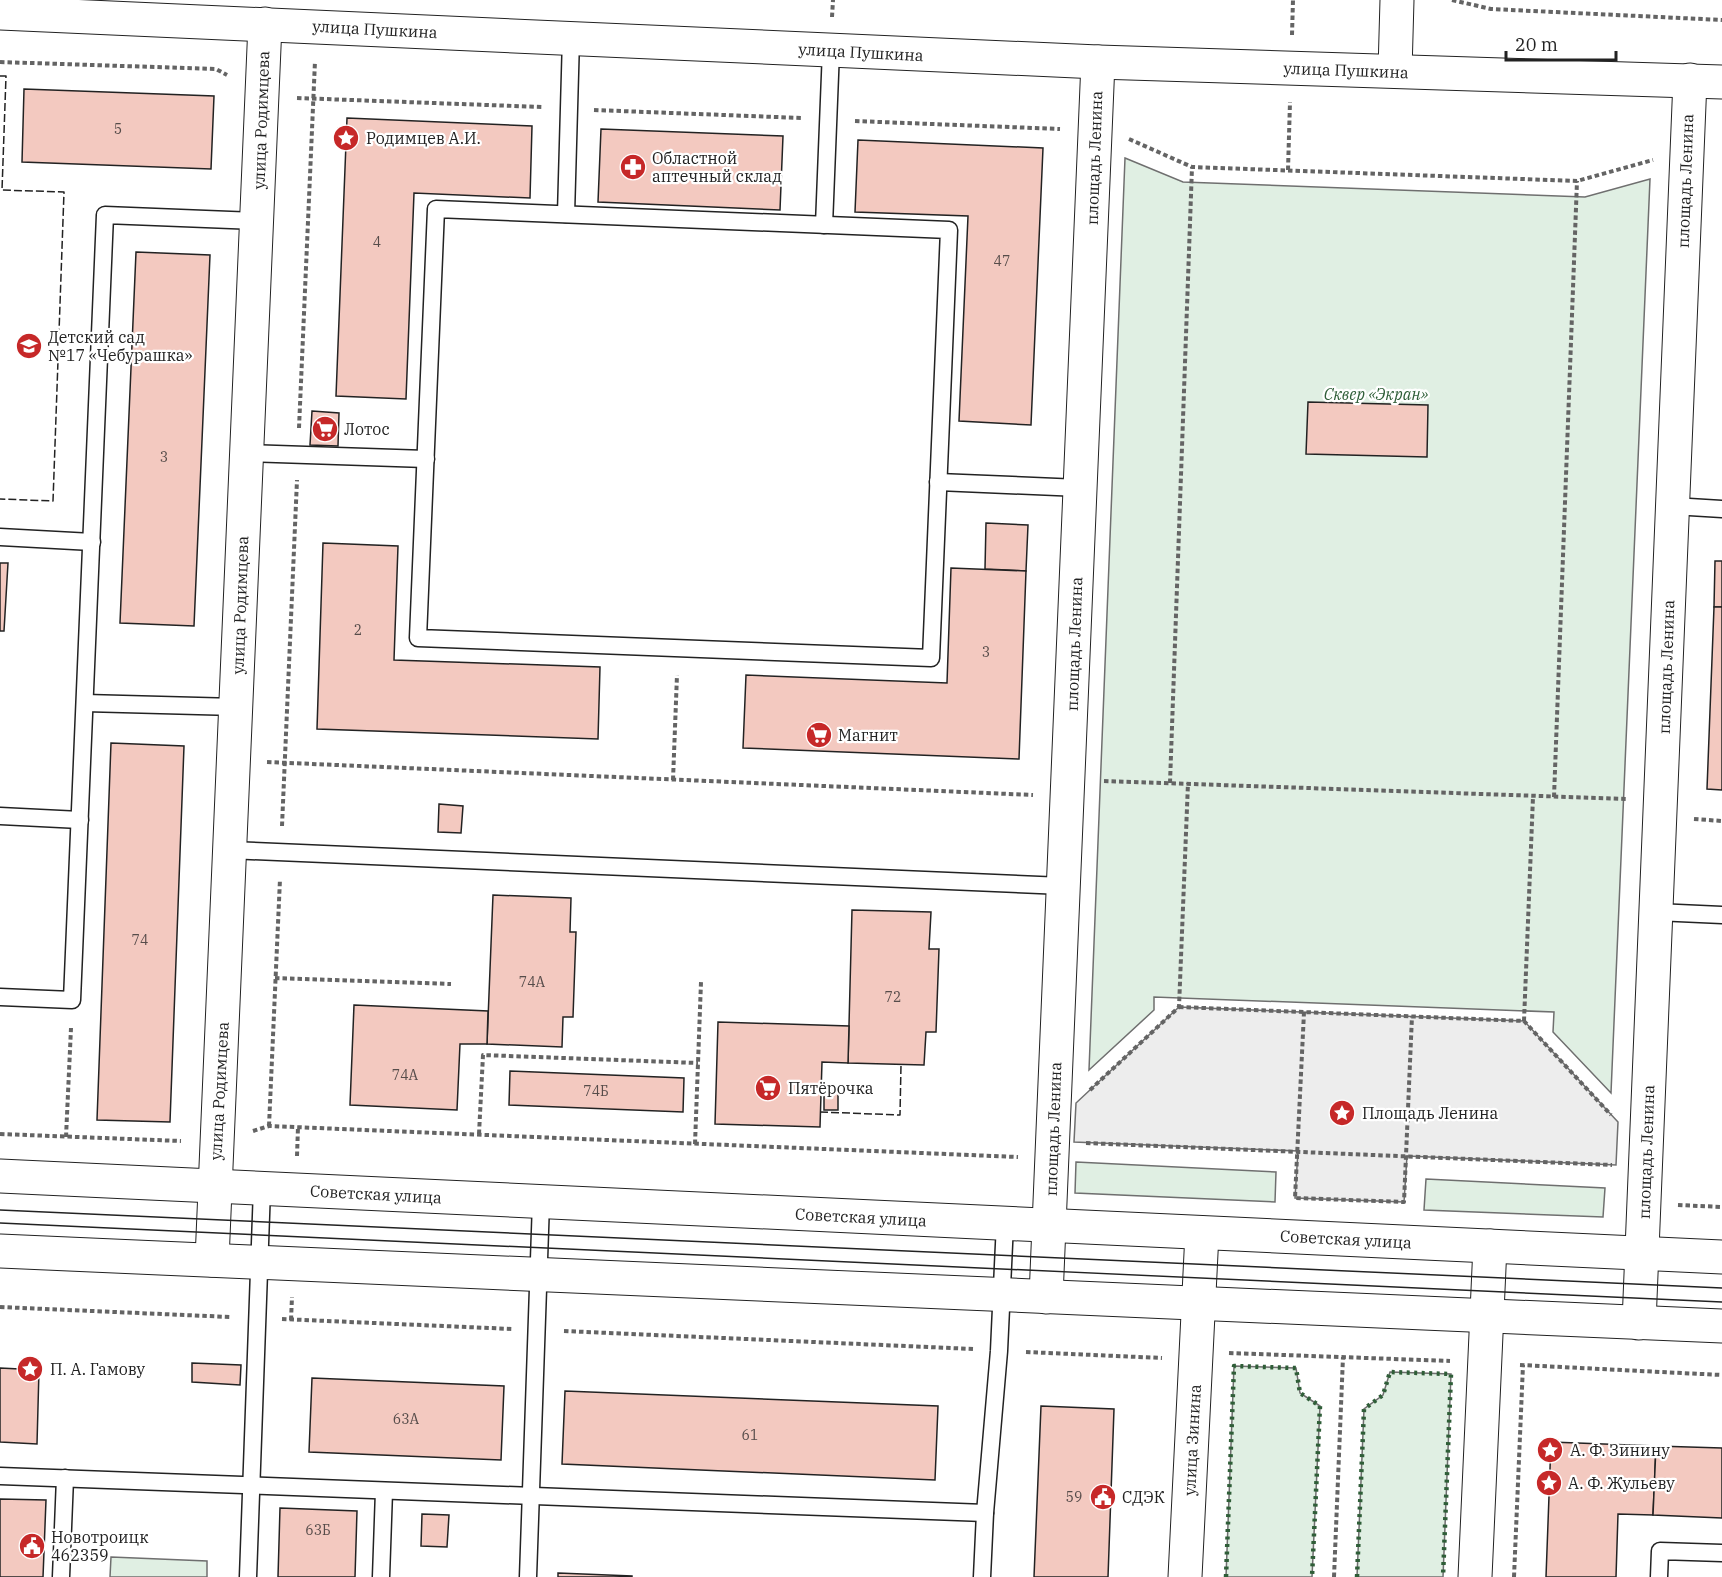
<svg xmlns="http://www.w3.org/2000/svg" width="1722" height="1577" viewBox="0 0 1722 1577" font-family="'IBM Plex Serif',serif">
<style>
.green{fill:#e0efe3;stroke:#6f6f6f;stroke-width:1.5}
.parking{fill:#ededed;stroke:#6f6f6f;stroke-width:1.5}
.building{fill:#f3c9c0;stroke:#222;stroke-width:1.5}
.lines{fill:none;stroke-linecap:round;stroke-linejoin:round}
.lane-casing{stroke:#222;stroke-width:19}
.street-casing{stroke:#222;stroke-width:35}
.primary-casing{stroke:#222;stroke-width:35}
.path{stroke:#646464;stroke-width:4;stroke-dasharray:4.5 3;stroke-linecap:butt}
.lane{stroke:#fff;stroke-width:16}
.street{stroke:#fff;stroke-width:33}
.primary{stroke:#fff;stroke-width:33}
.tram{stroke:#222;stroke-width:1.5}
.hedge{stroke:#2f5e38;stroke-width:4.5;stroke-dasharray:3 4.5;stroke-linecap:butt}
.fence{stroke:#222;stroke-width:1.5;stroke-dasharray:8 3;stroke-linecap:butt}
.labels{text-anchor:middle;stroke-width:4.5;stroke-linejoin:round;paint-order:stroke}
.number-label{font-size:14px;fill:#564c4a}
.street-label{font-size:16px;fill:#222;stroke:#fff}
.poi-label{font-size:16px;fill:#222;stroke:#fff;text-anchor:start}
.park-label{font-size:16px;font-style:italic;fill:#2f5e38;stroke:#fff}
</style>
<rect width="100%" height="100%" fill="#fff"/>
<g class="green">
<path d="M1125,158L1183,182L1585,197L1650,179L1611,1093L1553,1032L1554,1012L1154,997V1010L1089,1070Z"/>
<path d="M1076,1162L1276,1172L1275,1202L1075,1193Z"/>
<path d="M1426,1179L1605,1188L1603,1217L1424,1210Z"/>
<path d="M1234,1366L1296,1368L1300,1393L1320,1406L1312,1577H1226Z"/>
<path d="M1390,1372L1451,1374L1443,1577H1357L1364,1409L1383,1395Z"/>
<path d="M111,1557L207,1561V1577H110Z"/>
</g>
<path class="parking" d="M1179,1007L1524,1021L1618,1122L1616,1165L1407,1156L1404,1202L1295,1198L1298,1151L1074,1142L1076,1103Z"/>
<g class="building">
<path d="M24,89L214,96L211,169L22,162Z"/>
<path d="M347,118L532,126L530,198L414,193L406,399L336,396Z"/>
<path d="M601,129L783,136L780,210L598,202Z"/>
<path d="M858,140L1043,148L1031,425L959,421L968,216L855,212Z"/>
<path d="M136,252L210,255L194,626L120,623Z"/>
<path d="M1308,402L1428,405L1427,457L1306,454Z"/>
<path d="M312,411L339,413L338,446L310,445Z"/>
<path d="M986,523L1028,525L1026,571L985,569Z"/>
<path d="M323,543L398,546L394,660L600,667L598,739L317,729Z"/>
<path d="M1715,561H1722V607H1714Z"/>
<path d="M0,563H8L4,631H0Z"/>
<path d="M951,568L1026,571L1019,759L743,748L746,675L947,683Z"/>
<path d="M1714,607H1722V790L1707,789Z"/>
<path d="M111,743L184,746L170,1122L97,1120Z"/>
<path d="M439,804L463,806L461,833L438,832Z"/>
<path d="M493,895L571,898L570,932H576L573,1017H563L562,1047L487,1044Z"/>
<path d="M852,910L931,912L929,949H939L936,1032H926L924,1065L848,1063Z"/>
<path d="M354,1005L488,1011L487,1044H460L457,1110L350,1105Z"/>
<path d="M718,1022L849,1026L848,1063L822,1062L820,1127L715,1124Z"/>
<path d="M510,1071L684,1078L683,1112L509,1105Z"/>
<rect x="824" y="1088" width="14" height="22"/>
<path d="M192,1363L241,1365L240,1385L192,1382Z"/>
<path d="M0,1368L39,1370L37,1444L0,1442Z"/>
<path d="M312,1378L504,1386L501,1460L309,1452Z"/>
<path d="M565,1391L938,1406L935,1480L562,1464Z"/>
<path d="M1041,1406L1114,1409L1108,1577H1034Z"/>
<path d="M1551,1442L1656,1446L1653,1515L1618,1514L1616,1577H1546Z"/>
<path d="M1656,1446L1722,1448V1518L1653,1515Z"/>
<path d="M0,1499L46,1500L43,1577H0Z"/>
<path d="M280,1508L357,1511L355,1577H278Z"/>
<path d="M422,1514L449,1515L447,1547L421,1546Z"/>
<path d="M558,1573L632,1576V1577H558Z"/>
</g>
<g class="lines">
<g class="lane-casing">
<g id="lane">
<path d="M436,209L949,230L931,658L418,638Z"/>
<path d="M566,214L571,38"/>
<path d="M824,225L831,50"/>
<path d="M247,453L426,459"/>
<path d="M938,482L1080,488"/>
<path d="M1673,506L1722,509"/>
<path d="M0,537L92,542"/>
<path d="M85,703L236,707"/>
<path d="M0,816L80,820"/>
<path d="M230,850L1063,886"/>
<path d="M1656,912L1722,915"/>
<path d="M0,997L72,1000L105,215L257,221"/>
<path d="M0,1476L985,1513"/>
<path d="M61,1577L65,1478"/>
<path d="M248,1577L262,1188"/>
<path d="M381,1577L384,1491"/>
<path d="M528,1577L541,1202"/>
<path d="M982,1577L985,1513L999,1351L1005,1223"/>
<path d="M1659,1577L1660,1551L1722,1553"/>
</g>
</g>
<g class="street-casing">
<g id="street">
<path d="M0,13L1098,62L1722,82"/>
<path d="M1395,71L1397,0"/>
<path d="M212,1260L265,24"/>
<path d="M1046,1297L1098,62"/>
<path d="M1639,1323L1690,80"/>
<path d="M1185,1577L1202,1233"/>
<path d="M1475,1577L1490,1246"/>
</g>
</g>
<g class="primary-casing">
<g id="primary">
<path d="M0,1176L1722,1257"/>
<path d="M0,1251L1722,1326"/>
</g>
</g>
<g class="path">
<path d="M1452,0L1491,9L1722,20"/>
<path d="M832,17L833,0"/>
<path d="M1292,35L1293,0"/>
<path d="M0,62L216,69L227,75"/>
<path d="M297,98L542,107"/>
<path d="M594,110L802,118"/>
<path d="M855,121L1060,129"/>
<path d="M1129,139L1192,167L1577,181L1653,160"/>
<path d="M1288,170L1290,102"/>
<path d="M299,428L315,61"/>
<path d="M267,762L1033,795"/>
<path d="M673,780L677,675"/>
<path d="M1104,781L1627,799"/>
<path d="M1170,783L1192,167"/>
<path d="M1554,797L1577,181"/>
<path d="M1694,819L1722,821"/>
<path d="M282,826L297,480"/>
<path d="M275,978L451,984"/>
<path d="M1179,1007L1524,1021L1611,1115"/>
<path d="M1304,1012L1295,1198L1404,1202L1412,1016"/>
<path d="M1524,1021L1533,797"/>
<path d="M1090,1090L1179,1007L1188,783"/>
<path d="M269,1126L280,879"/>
<path d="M253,1131L269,1126L1018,1157"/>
<path d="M0,1134L181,1141"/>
<path d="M479,1134L483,1055L698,1063"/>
<path d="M66,1137L71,1028"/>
<path d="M1086,1143L1612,1165"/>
<path d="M695,1144L701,982"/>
<path d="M297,1156L298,1127"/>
<path d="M1678,1205L1722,1207"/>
<path d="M0,1307L230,1317"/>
<path d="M282,1319L512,1329"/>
<path d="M291,1320L292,1297"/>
<path d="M564,1331L973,1349"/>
<path d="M1026,1352L1162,1358"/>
<path d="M1229,1353L1450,1361"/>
<path d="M1520,1365L1722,1375"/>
<path d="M1334,1577L1343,1357"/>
<path d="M1514,1577L1523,1365"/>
</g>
<use href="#lane" class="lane"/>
<use href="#street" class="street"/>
<use href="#primary" class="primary"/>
<g class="tram">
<path d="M0,1210L1722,1288"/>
<path d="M0,1223L1722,1302"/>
</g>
<g class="hedge">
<path d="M1226,1577L1234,1366L1296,1368L1300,1393L1320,1406L1312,1577"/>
<path d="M1357,1577L1364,1409L1383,1395L1390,1372L1451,1374L1443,1577"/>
</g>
<g class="fence">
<path d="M0,76H6L2,190L64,192L53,501L0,499"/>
<path d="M820,1112L900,1115L901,1065"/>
</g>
</g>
<defs>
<g id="sight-disc" transform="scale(1.35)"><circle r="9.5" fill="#c62828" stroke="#fff"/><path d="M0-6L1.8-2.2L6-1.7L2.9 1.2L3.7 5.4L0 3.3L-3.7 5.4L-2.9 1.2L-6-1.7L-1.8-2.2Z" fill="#fff"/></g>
<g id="pharmacy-disc" transform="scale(1.35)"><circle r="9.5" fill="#c62828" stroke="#fff"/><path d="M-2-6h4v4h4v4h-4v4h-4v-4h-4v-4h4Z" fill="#fff"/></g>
<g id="school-disc" transform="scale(1.35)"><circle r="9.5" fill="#c62828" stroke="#fff"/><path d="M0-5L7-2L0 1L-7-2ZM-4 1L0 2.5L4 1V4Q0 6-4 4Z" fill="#fff"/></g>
<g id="supermarket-disc" transform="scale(1.35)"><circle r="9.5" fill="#c62828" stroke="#fff"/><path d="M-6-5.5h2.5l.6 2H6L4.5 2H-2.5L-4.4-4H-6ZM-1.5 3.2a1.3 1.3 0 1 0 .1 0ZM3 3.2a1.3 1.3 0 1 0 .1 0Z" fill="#fff"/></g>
<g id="civic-disc" transform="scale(1.35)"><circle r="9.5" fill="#c62828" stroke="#fff"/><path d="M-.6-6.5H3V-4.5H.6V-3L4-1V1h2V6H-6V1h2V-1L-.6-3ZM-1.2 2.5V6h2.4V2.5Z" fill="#fff"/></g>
</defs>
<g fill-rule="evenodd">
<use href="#sight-disc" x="346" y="138"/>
<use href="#pharmacy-disc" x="633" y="167"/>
<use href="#school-disc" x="29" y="346"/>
<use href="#supermarket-disc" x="325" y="429"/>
<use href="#supermarket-disc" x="819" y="735"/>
<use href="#supermarket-disc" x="768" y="1088"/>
<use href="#sight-disc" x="1342" y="1113"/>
<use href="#sight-disc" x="30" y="1369"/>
<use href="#sight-disc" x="1550" y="1450"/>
<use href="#sight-disc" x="1549" y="1483"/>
<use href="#civic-disc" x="1103" y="1497"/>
<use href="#civic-disc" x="32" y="1546"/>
</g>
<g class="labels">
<g class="number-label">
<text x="118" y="134">5</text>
<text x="377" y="247">4</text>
<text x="1002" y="266">47</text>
<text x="164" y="462">3</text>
<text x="358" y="635">2</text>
<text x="986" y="657">3</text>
<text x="140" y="945">74</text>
<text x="532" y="987">74А</text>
<text x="893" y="1002">72</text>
<text x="405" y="1080">74А</text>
<text x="596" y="1096">74Б</text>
<text x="406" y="1424">63А</text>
<text x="750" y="1440">61</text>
<text x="1074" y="1502">59</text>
<text x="318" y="1535">63Б</text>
</g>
<g class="street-label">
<text transform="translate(375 29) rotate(3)" y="6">улица Пушкина</text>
<text transform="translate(861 52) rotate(3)" y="6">улица Пушкина</text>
<text transform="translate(1346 70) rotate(2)" y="6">улица Пушкина</text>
<text transform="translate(261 120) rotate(-88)" y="6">улица Родимцева</text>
<text transform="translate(1094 158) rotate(-88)" y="6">площадь Ленина</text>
<text transform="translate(1685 181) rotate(-88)" y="6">площадь Ленина</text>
<text transform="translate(240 605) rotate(-88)" y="6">улица Родимцева</text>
<text transform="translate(1074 644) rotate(-88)" y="6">площадь Ленина</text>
<text transform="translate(1666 667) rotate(-88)" y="6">площадь Ленина</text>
<text transform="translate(219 1091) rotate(-87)" y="6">улица Родимцева</text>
<text transform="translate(1053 1129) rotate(-88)" y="6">площадь Ленина</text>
<text transform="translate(1646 1152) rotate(-88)" y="6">площадь Ленина</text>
<text transform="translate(376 1194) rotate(3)" y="6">Советская улица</text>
<text transform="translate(861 1217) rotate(3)" y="6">Советская улица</text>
<text transform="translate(1346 1239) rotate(3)" y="6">Советская улица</text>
<text transform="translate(1192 1440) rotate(-87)" y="6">улица Зинина</text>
</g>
<g class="poi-label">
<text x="366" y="144">Родимцев А.И.</text>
<text x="652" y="164">Областной<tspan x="652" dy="18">аптечный склад</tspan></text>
<text x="48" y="343">Детский сад<tspan x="48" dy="18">№17 «Чебурашка»</tspan></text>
<text x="344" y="435">Лотос</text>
<text x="838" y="741">Магнит</text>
<text x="788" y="1094">Пятёрочка</text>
<text x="1362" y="1119">Площадь Ленина</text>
<text x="50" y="1375">П. А. Гамову</text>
<text x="1570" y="1456">А. Ф. Зинину</text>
<text x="1568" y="1489">А. Ф. Жульеву</text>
<text x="1122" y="1503">СДЭК</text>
<text x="51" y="1543">Новотроицк<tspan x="51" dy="18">462359</tspan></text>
</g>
<g class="park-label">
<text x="1376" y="400">Сквер «Экран»</text>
</g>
</g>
<path d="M1506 51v9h110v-9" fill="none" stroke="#222222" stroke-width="3"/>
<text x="1515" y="51" font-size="18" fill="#222222" stroke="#ffffff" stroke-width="4.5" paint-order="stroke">20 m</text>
</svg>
